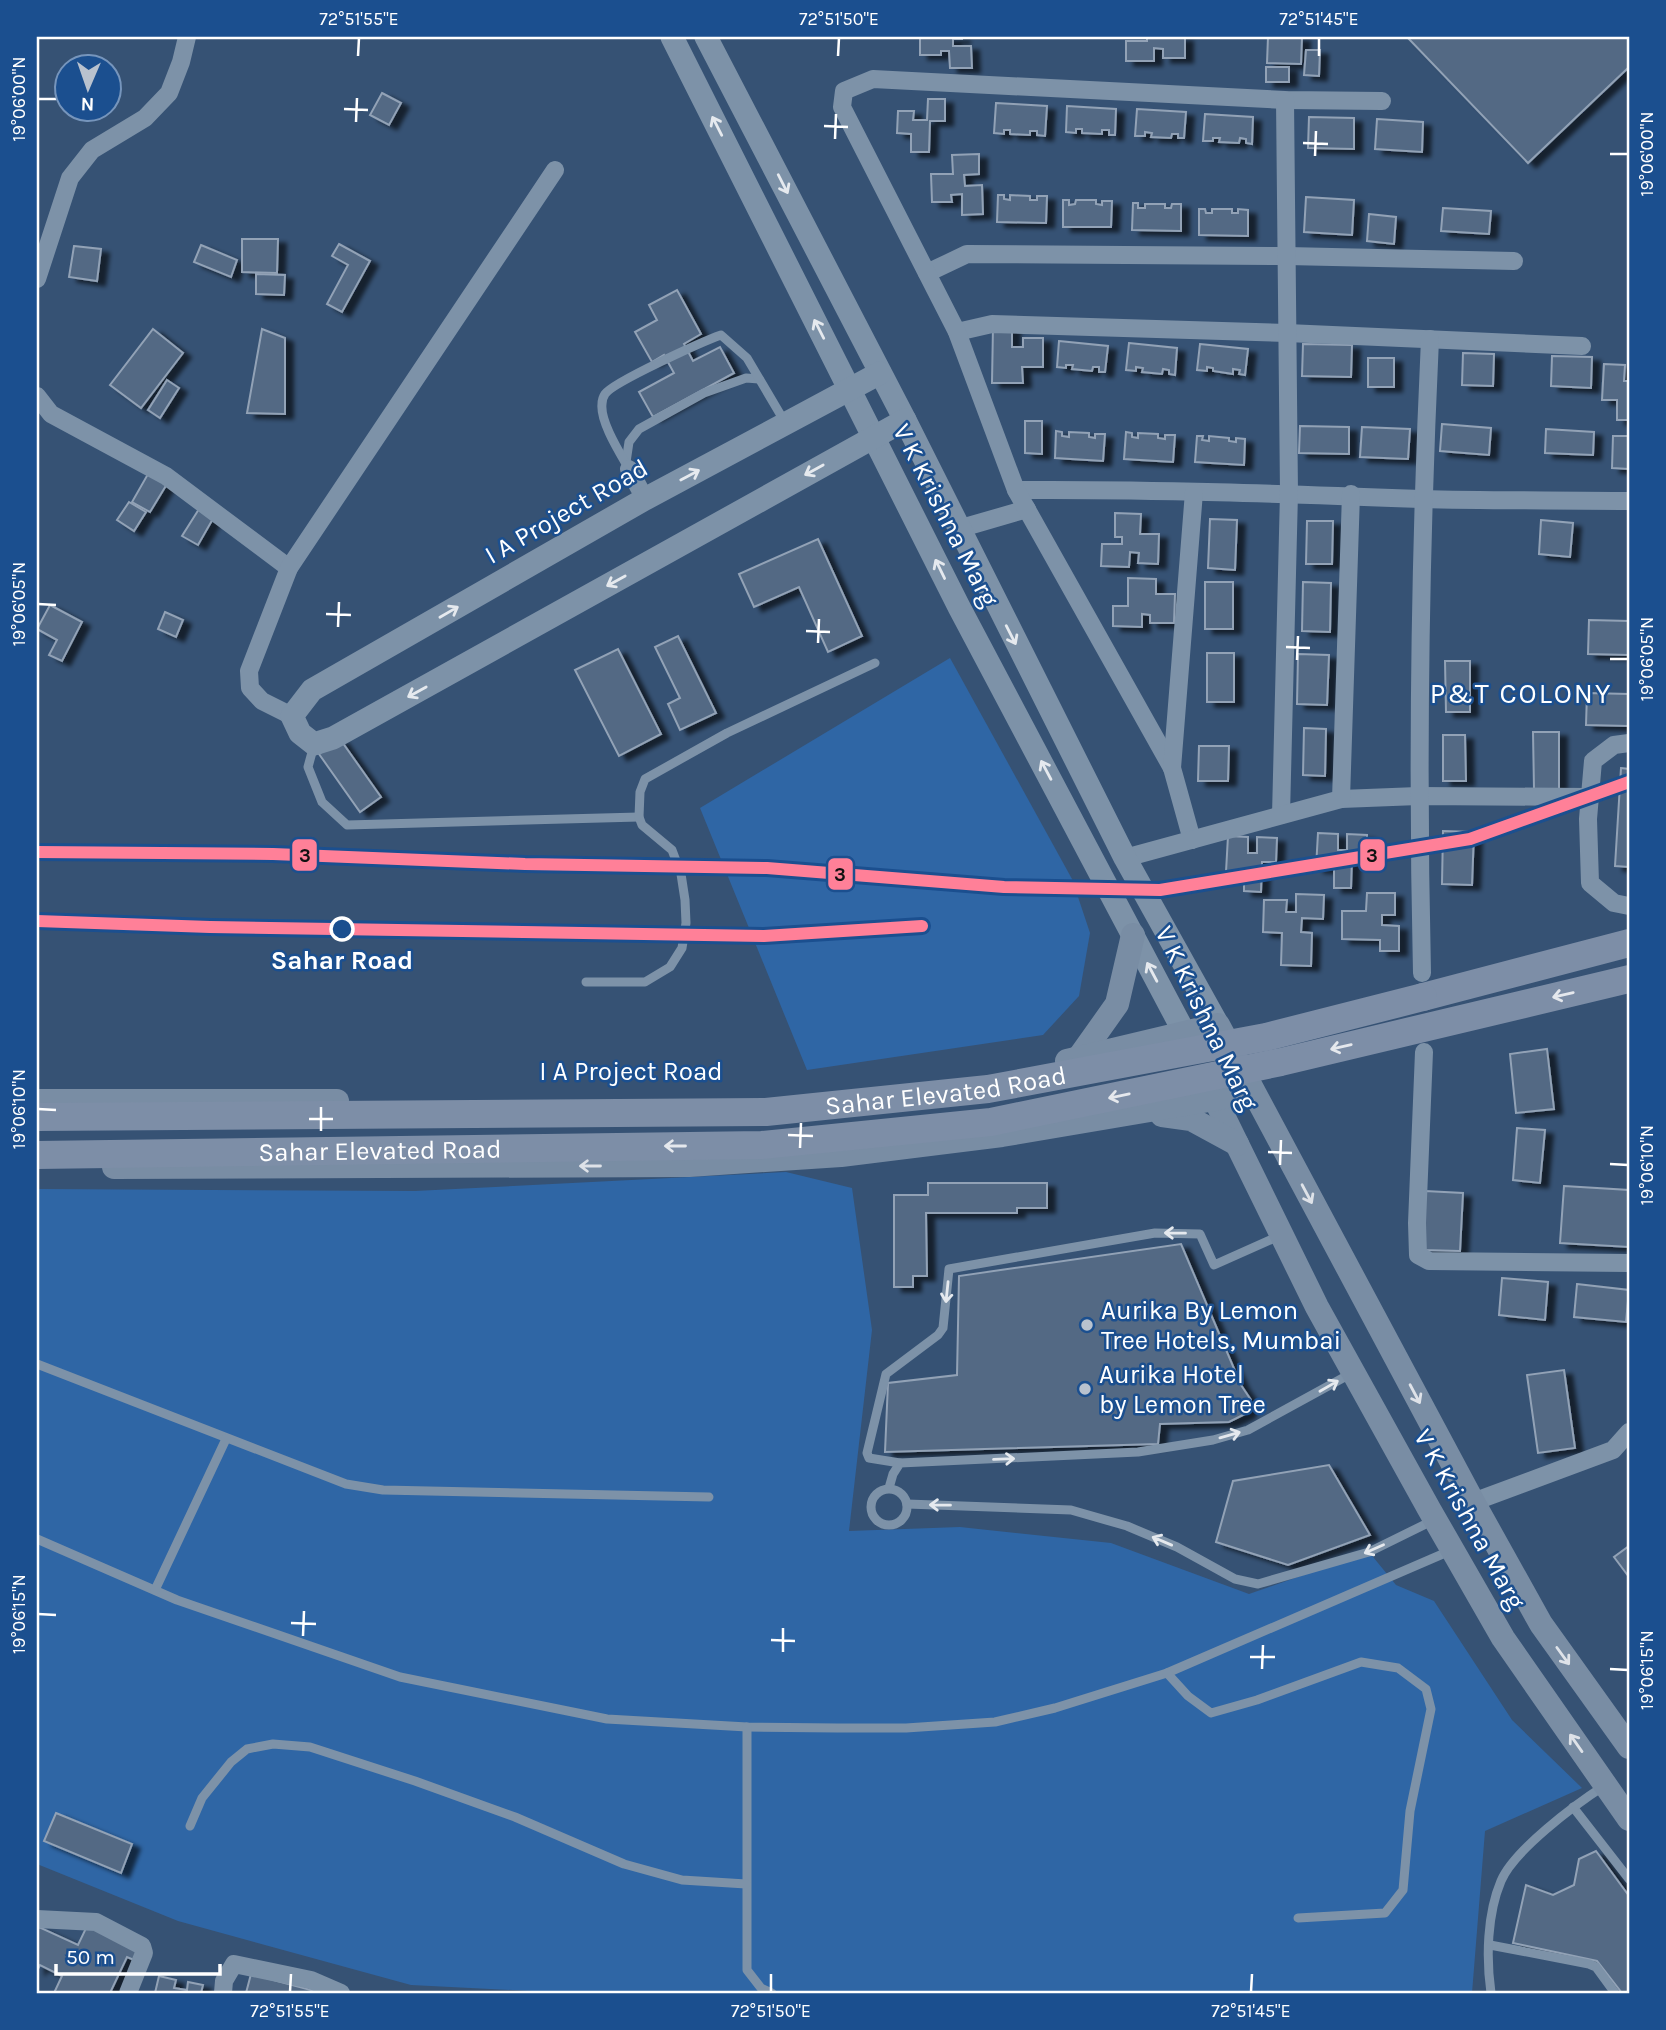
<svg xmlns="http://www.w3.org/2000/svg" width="1666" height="2030" viewBox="0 0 1666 2030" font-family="Karla,sans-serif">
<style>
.green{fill:#2f66a5}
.building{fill:#526984;stroke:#92a2b6;stroke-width:2;filter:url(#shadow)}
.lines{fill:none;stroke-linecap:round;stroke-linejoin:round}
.service{stroke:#7d92a8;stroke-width:9}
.minor{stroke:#7d92a8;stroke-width:18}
.tertiary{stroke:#7d92a8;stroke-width:23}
.secondary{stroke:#798da4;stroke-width:24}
.primary{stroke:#7d8ea7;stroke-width:28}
.primary-bridge{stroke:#7d8ea7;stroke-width:28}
.metro-1-casing{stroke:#1b4f8f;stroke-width:18}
.metro-1{stroke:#ff8098;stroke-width:12}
.oneway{stroke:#e5e9ee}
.oneway2{stroke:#e5e8ed}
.oneway3{stroke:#dee2e8}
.ticks{fill:none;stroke:#fff;stroke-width:2.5}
.stop-dot{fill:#1b4f8f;stroke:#fff;stroke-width:3.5}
.poi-dot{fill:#b9c2ce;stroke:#1b4f8f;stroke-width:2.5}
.labels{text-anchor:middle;stroke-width:5;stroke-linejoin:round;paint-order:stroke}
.street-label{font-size:26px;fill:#fff;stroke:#1b4f8f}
.stop-label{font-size:26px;font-weight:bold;fill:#fff;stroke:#1b4f8f}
.poi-label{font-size:26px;fill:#fff;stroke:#1b4f8f;text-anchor:start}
.neighbourhood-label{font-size:28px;letter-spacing:2px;fill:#fff;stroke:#1b4f8f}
.line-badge{stroke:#1b4f8f;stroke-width:2.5}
.pale-badge-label{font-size:19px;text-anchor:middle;font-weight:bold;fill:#111}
.neatline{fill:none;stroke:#fff;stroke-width:2.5}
.ticks-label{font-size:18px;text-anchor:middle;fill:#fff}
</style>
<defs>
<filter id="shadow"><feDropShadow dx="8" dy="4.5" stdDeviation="2" flood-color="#0009"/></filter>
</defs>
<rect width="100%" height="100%" fill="#365274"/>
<g class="green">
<path d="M950,658L1072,879L1090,933L1079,996L1043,1035L807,1070L700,808Z"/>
<path d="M786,1172L852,1188L872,1330L849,1531L960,1527L1111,1543L1249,1594L1369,1552L1396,1585L1434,1601L1512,1720L1582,1788L1485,1831L1472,1993H571L411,1985L178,1921L37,1864V1189L415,1191Z"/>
</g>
<g class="building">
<path d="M920,37H962V39H953V46H971L972,68H950L949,51H941V55H920Z"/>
<path d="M1147,37H1185V58H1163V49L1154,48V61H1126V41H1147Z"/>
<path d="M1268,37H1302L1301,64L1267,63Z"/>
<path d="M1407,37H1629V67L1528,163Z"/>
<path d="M1306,50H1320L1319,76L1304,75Z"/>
<rect x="1266" y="67" width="23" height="15"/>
<path d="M382,93L401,103L389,125L370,115Z"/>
<path d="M928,99H945V121H930L929,152H911V134L897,133L898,111H914L913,120H927Z"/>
<path d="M996,103L1047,106L1045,136L1037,135V131H1030V135L1010,134V130H1004V134L994,133Z"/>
<path d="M1067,106L1116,109L1115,135H1109V130H1102V134L1082,133V129H1076V133L1066,132Z"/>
<path d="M1137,109L1186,112L1184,138H1178V134H1172L1171,138L1151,137L1152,133L1145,132V136H1135Z"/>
<path d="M1205,114L1253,117L1252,144L1246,143V139L1240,138L1239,143L1219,142L1220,138H1213V141H1203Z"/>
<path d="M1309,117L1354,118V149L1308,148Z"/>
<path d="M1377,119L1423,122L1422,152L1375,149Z"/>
<path d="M979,154V174L964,175L965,186L982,185L983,214L962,215V194L951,195L952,202H932L931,174H953L952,155Z"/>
<path d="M998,195H1004V199L1010,200V195L1030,196V200H1037V196H1047L1046,223L997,222Z"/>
<path d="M1306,197L1354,200L1352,235L1304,232Z"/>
<path d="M1063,200H1069V205L1075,204L1076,200H1096V204L1102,205V201H1112L1111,227H1063Z"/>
<path d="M1133,203H1138V208H1145V204H1165V208H1171L1172,204H1181V231L1132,230Z"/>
<path d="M1443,208L1491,211L1489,234L1441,231Z"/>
<path d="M1199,209H1205L1206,213H1212V209H1232V213H1238V209L1248,210V236L1199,235Z"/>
<path d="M1369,214L1396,217L1394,244L1367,241Z"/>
<path d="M242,239H278L277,273L242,272Z"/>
<path d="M339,244L370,261L342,312L327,304L348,265L332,256Z"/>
<path d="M201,245L237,260L231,277L194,262Z"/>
<path d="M74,246L101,249L97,281L69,277Z"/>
<path d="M256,274L285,275L284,295L256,294Z"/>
<path d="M677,290L701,334L684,344L693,361L720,347L734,373L653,417L639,392L674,373L664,355L652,362L635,332L657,320L649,305Z"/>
<path d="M1012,325V347H1023V338H1043V367H1022L1023,383H992L993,326Z"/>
<path d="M153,329L183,353L141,408L110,385Z"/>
<path d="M262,329L285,338V414L247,413Z"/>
<path d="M1059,341L1108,346L1105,372H1099V367H1093L1092,371L1072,369L1073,365H1066V368L1057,367Z"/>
<path d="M1129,343L1177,348L1175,375L1169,374V370L1163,369L1162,374L1142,372L1143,368L1136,367V371L1126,370Z"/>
<path d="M1200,344L1248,349L1245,375L1239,374L1240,370L1233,369V374L1213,371V368L1207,367V371L1197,370Z"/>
<path d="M1303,344L1352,345L1351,377L1302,376Z"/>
<path d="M1463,353L1494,354L1493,386L1462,385Z"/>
<path d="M1552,356L1592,357L1591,388L1551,386Z"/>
<rect x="1368" y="358" width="26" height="29"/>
<path d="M1604,364L1625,365L1624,381H1629V420H1617V400H1602Z"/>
<path d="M167,380L179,388L160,418L148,410Z"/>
<path d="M1025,421H1042V454L1025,453Z"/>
<path d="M1442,424L1491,428L1489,455L1440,451Z"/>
<path d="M1300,426L1349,427V454L1299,453Z"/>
<path d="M1362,427L1410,429L1408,459L1360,457Z"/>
<path d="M1546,429L1594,432L1593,455L1545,453Z"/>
<path d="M1056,431L1062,432V436L1069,437V432L1089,433V437L1095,438V434H1105L1103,461L1055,458Z"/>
<path d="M1126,432L1132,433V437L1138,438V433L1158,434V438L1165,439V435H1175L1173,462L1124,459Z"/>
<path d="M1197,436H1203L1202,440L1209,441V436L1229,438V441L1236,442V438L1245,439L1244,465L1195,462Z"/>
<path d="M1613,436H1629V469L1612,468Z"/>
<path d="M148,474L167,484L150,512L132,502Z"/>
<path d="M129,502L146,512L134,531L117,520Z"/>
<path d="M199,509L214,517L198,545L182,536Z"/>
<path d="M1115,513L1141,514L1140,534H1159L1158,564L1138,563L1139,553L1130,552L1129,567L1101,566L1102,544H1122V537H1115Z"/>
<path d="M1210,519L1237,520L1235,570L1208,568Z"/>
<path d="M1541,520L1573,523L1570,557L1539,554Z"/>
<path d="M1307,521H1333L1332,564H1306Z"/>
<path d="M818,539L862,636L828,652L799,587L754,607L739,574Z"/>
<path d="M1128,578L1156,579V594H1175L1174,623H1150V615L1142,614V627L1113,626V606H1128Z"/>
<rect x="1205" y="582" width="28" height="47"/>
<path d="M1303,582L1331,583L1330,632L1302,631Z"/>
<path d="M50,605L82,622L62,661L49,655L57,640L37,629Z"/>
<path d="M165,612L183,620L176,637L158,629Z"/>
<path d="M1589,620L1629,621V655L1588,654Z"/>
<path d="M678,636L716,713L680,730L668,704L680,698L655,647Z"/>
<path d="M618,649L661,734L619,756L575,670Z"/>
<rect x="1207" y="653" width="27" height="49"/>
<path d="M1298,654L1329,655L1327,705L1297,704Z"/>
<path d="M1445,661H1470V712H1446Z"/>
<path d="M1587,693L1629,694V726L1586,725Z"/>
<path d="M1304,728L1326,729L1325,776L1303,775Z"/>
<path d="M1533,732H1559V789H1534Z"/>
<path d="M1443,735H1465L1466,781H1443Z"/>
<path d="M340,739L381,797L360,812L319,754Z"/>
<path d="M1199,746H1229L1228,781H1198Z"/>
<path d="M1621,768L1629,769V867L1615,866Z"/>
<path d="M1443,831L1474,832L1472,885L1442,884Z"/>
<path d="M1318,833L1338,834V850H1347V834L1367,835L1366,859L1352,858L1351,888H1334V869L1316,868Z"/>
<path d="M1228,836L1248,837V853H1257V837L1277,838L1276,862H1262L1261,892L1244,891V872H1226Z"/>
<path d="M1367,893H1395V915H1382V925L1399,926V951H1380V940L1342,939V911H1366Z"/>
<path d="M1296,894L1324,895L1323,919L1302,918L1301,932L1312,933L1311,966L1281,965L1282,933L1263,932L1264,900H1287L1286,912H1296Z"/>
<path d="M1547,1049L1554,1109L1516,1113L1510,1054Z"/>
<path d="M1517,1128L1545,1130L1540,1183L1513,1180Z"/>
<path d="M928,1183H1047V1208H1017V1213H926L927,1276H913V1287H894V1195H928Z"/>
<path d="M1564,1186L1629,1190V1247L1560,1243Z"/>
<path d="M1425,1191L1463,1193L1460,1251L1423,1250Z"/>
<path d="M1181,1244L1241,1385L1251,1400L1247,1413L1229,1422L1160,1424L1158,1444L885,1452L888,1383L957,1375L959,1276Z"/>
<path d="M1502,1278L1548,1282L1545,1320L1499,1315Z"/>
<path d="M1577,1284L1629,1290L1626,1322L1574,1317Z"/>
<path d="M1564,1370L1575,1448L1538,1453L1527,1375Z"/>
<path d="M1329,1465L1370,1535L1288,1565L1216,1542L1233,1481Z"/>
<path d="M1629,1546V1577L1614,1557Z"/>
<path d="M56,1813L132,1844L121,1873L44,1841Z"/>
<path d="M1596,1851L1629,1896V1993H1622L1597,1961L1513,1943L1526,1885L1553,1895L1574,1885L1579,1859Z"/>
<path d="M88,1924L140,1948L134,1960L127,1957L110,1993H54L62,1976L40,1965L37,1971V1932L39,1927L78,1945Z"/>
<path d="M251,1974L322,1993H246Z"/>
<path d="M159,1976L176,1980L174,1988L187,1990L188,1982L203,1985L201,1993H155Z"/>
</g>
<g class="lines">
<g class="service">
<path d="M626,462L629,442L639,429L704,393L746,378L759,379"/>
<path d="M629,469C620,453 600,422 602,404C602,400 603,397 605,394C613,382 704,341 721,335L747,358L786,424"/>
<path d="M314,745L308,767L322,802L347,825L639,817"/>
<path d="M586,982H645L670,967L682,948L686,923L685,900L681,874L672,850L642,825L639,817L640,792L645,779L727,733L875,663"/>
<path d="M37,1364L346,1484L383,1490L709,1497"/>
<path d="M900,1463L869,1458L867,1453L886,1374L938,1335L943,1328L949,1269L1155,1233L1200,1234L1214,1265L1279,1236"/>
<path d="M889,1488L893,1474L900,1463L1138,1452L1213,1440L1248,1430L1352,1373"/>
<circle cx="889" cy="1507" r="18"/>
<path d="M907,1504L1071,1510L1127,1526L1177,1547L1235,1579L1258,1584L1369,1552L1434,1520"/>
<path d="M37,1539L177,1600L400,1677L607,1719L747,1727L838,1728H906L995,1722L1055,1708L1167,1673L1452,1550"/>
<path d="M155,1590L226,1439"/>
<path d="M1167,1673L1188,1696L1211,1713L1257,1700L1361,1662L1398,1668L1426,1689L1431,1709L1410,1811L1403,1890L1385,1913L1298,1918"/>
<path d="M747,1727V1970L761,1988L772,1993"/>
<path d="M1573,1807L1629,1879"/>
<path d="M190,1826L202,1798L231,1762L247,1749L273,1744L310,1747L415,1781L515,1817L624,1864L682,1880L746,1884"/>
<path d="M1490,1945L1589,1964L1596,1967L1615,1993"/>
<path d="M1491,1993C1486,1958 1487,1914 1501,1881C1514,1850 1576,1804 1604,1786"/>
</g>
<g class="minor">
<path d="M927,273L967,254L1287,256L1514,261"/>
<path d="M37,279L70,178L92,150L145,118L169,93L181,62L187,37"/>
<path d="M957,332L992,324L1287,333L1582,346"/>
<path d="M37,396L51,414L166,476L289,568"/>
<path d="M629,469L645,499"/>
<path d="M1016,490C1151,489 1286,494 1421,499C1490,501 1560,500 1629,501"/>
<path d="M958,529L1027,509"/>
<path d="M292,716L262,701L250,688L249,671L289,568L555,170"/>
<path d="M1629,743L1614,745L1593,761L1588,819L1590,883L1614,903L1629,906"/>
<path d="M1172,768L1016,490L957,332L842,107L844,91L873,79L1285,100L1382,101"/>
<path d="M1341,799L1418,796L1590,797"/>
<path d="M1281,815L1289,493L1285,100"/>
<path d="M1192,840L1172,768L1194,492"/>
<path d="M1125,858L1341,799L1351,494"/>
<path d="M1422,973C1417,762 1420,551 1430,339"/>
<path d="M1424,1052L1417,1223L1418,1255L1429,1261L1629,1263"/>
<path d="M1473,1502L1613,1450L1629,1432"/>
<path d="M37,1919L96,1922L142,1946L144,1953L128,1993"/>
<path d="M223,1993L224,1981L234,1964L311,1980L341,1993"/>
</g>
<g class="tertiary">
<path d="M672,37L959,607L1184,1032"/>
<path d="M706,37L905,420L1125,858L1218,1025"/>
<path d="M880,373L645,499L312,690L292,716L300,733L314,744L333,738L905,420"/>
</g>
<g class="secondary">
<path d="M1078,1059L1117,1004L1133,935"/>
<path d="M1067,1061L1218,1025L1473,1502L1541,1624L1629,1747"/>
<path d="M1209,1087L1317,1307L1429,1509L1503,1638L1629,1819"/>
<path d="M37,1101H337"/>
<path d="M1162,1115L1191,1119L1237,1144"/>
<path d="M114,1167L689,1165L841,1155L1002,1135L1215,1099L1251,1090"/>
</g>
<path class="primary" d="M1423,997L1629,943"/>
<g class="primary-bridge">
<path id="s1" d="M37,1117L766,1112L988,1089L1266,1037L1423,997"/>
<path id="s2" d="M37,1155L762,1145L991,1122L1281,1062L1629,979"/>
</g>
<g class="metro-1-casing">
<g id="metro-1">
<path d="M37,852L273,854L525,864L767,868L1004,887L1160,890L1470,839L1629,782"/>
<path d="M37,921L210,927L764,936L922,926"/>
</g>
</g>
<use href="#metro-1" class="metro-1"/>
</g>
<defs><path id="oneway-shaft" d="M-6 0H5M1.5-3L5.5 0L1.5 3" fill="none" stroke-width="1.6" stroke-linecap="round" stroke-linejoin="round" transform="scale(1.75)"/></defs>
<g class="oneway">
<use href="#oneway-shaft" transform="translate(717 126) rotate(-117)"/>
<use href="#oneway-shaft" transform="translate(783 184) rotate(63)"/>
<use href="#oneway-shaft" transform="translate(819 329) rotate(-117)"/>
<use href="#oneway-shaft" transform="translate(814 470) rotate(151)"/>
<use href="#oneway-shaft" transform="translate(690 475) rotate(-28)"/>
<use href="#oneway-shaft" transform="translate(940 569) rotate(-116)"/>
<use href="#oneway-shaft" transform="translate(616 581) rotate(151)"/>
<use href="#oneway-shaft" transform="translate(449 612) rotate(-30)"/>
<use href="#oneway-shaft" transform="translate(1011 635) rotate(63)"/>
<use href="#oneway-shaft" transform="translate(417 692) rotate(151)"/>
<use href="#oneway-shaft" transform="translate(1046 770) rotate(-118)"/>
<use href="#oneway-shaft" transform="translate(1152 972) rotate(-118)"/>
<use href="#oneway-shaft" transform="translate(1175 1233) rotate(-179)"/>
<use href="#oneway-shaft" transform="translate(947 1292) rotate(96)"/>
<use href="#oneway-shaft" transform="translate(1329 1386) rotate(-30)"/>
<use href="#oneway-shaft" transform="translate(1230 1435) rotate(-16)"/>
<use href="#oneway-shaft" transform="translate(1004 1459) rotate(-2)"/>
<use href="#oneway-shaft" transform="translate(940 1505) rotate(-179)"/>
<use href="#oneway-shaft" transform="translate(1162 1541) rotate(-157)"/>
<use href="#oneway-shaft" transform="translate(1374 1549) rotate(156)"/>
</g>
<g class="oneway2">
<use href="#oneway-shaft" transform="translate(1563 995) rotate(167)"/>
<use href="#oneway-shaft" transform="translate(1341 1047) rotate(167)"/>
<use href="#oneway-shaft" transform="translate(1119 1096) rotate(168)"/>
<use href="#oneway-shaft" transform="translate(675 1146) rotate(180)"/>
</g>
<g class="oneway3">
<use href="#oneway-shaft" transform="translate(590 1166) rotate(180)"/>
<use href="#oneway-shaft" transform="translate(1307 1194) rotate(62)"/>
<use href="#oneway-shaft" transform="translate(1415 1394) rotate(62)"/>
<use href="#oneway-shaft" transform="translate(1563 1656) rotate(54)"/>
<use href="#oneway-shaft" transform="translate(1576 1743) rotate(-125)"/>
</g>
<path class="ticks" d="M358,56L359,38M838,56L839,38M1319,56V38M38,99H56M344,109L368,110M356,122L357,98M824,126L848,127M835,139L836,114M1303,143L1328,144M1610,154H1628M1315,156L1316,131M38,604L56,605M326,614L351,615M338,627L339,602M806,631L830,632M818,643L819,619M1286,647L1310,648M1610,659H1628M1297,660L1298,636M38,1109L56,1110M309,1119H333M321,1131V1107M788,1135L813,1136M800,1148L801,1123M1268,1152L1292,1153M1610,1164L1628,1165M1280,1165L1281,1140M38,1614L56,1615M291,1623L316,1624M303,1636L304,1611M771,1640L795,1641M783,1652V1628M1250,1657H1275M1262,1669L1263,1645M1610,1669L1628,1670M290,1992L291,1974M771,1992V1974M1251,1992L1252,1974"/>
<circle class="stop-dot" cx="342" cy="929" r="11"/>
<g class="poi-dot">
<circle cx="1087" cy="1325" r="7"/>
<circle cx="1085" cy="1389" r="7"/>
</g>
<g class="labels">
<g class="street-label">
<text transform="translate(566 511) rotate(-30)" y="9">I A Project Road</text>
<text transform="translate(946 515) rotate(63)" y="9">V K Krishna Marg</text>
<text transform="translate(1207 1018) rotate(64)" y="9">V K Krishna Marg</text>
<text x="631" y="1080">I A Project Road</text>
<text dy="9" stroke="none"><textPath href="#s1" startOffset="910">Sahar Elevated Road</textPath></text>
<text dy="9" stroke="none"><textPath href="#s2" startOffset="343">Sahar Elevated Road</textPath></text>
<text transform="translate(1470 1519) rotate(61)" y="9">V K Krishna Marg</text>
</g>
<g class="stop-label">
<text x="342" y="969">Sahar Road</text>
</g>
<g class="poi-label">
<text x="1101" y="1319">Aurika By Lemon<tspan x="1101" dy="30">Tree Hotels, Mumbai</tspan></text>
<text x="1099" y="1383">Aurika Hotel<tspan x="1099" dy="30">by Lemon Tree</tspan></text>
</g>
<g class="neighbourhood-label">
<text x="1521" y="703">P&amp;T COLONY</text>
</g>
</g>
<g class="line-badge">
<rect x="1359" y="838" width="27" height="34" rx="7" fill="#ff8098"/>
<rect x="291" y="838" width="27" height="34" rx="7" fill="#ff8098"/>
<rect x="827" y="857" width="27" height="34" rx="7" fill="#ff8098"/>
</g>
<g class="pale-badge-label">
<text x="1372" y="862">3</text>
<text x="305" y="862">3</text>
<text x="840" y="881">3</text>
</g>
<rect width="1666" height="2030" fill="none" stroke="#1b4f8f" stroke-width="77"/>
<g transform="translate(88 88) rotate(182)"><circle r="33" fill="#1b4f8f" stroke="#7695bc" stroke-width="2"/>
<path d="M0-5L12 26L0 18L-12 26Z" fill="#b9c2ce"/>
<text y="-10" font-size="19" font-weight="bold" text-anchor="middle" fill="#ffffff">N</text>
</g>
<path d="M56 1964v10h164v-10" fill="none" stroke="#ffffff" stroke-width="3.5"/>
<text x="66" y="1964" font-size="21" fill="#ffffff" stroke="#1b4f8f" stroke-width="5" paint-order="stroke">50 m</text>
<rect x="38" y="38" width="1590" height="1954" class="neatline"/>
<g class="ticks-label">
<text x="359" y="25">72°51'55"E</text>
<text x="839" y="25">72°51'50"E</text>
<text x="1319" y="25">72°51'45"E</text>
<text transform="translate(19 99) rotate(-90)" y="6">19°06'00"N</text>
<text transform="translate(1647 154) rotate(-90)" y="6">19°06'00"N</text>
<text transform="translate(19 604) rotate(-90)" y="6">19°06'05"N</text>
<text transform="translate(1647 659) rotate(-90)" y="6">19°06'05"N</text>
<text transform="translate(19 1109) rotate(-90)" y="6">19°06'10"N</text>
<text transform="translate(1647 1165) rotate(-90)" y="6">19°06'10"N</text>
<text transform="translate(19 1614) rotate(-90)" y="6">19°06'15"N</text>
<text transform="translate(1647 1670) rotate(-90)" y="6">19°06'15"N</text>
<text x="290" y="2017">72°51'55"E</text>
<text x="771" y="2017">72°51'50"E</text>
<text x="1251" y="2017">72°51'45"E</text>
</g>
</svg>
